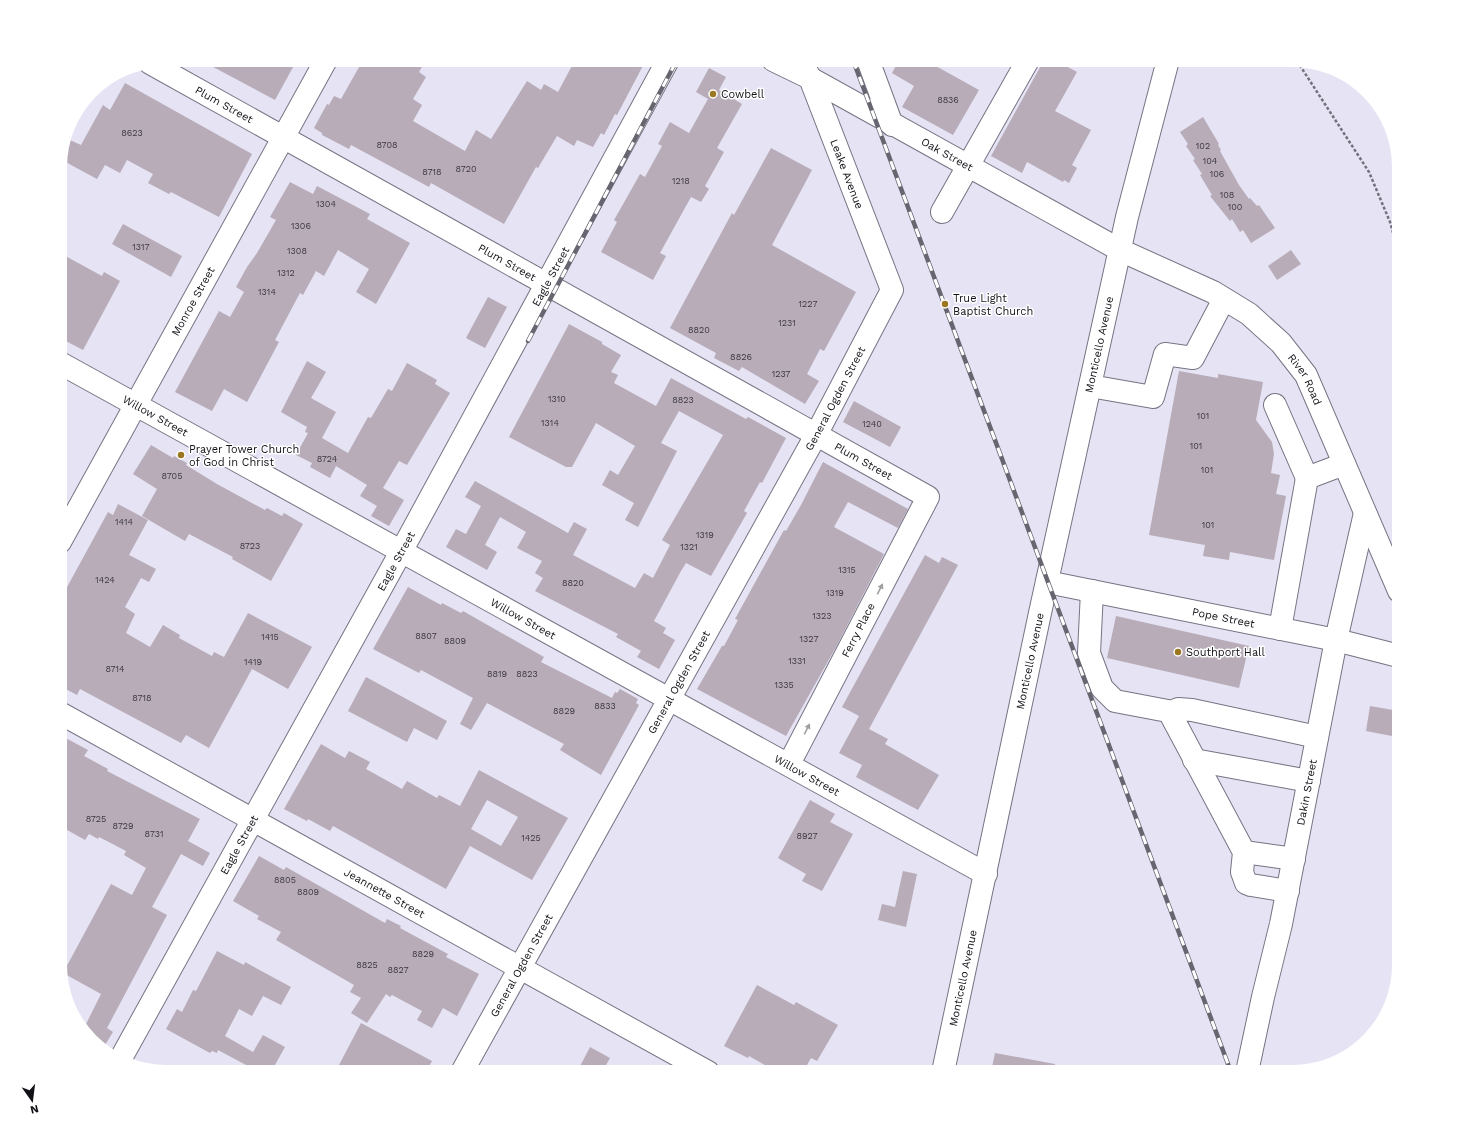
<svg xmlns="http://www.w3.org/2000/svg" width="1459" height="1132" viewBox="0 0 1459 1132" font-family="'Work Sans',sans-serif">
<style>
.building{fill:#b8acb9;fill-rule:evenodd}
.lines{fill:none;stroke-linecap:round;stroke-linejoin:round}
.minor-casing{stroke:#767483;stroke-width:24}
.major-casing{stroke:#767483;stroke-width:24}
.path{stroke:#72717c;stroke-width:2.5;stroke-dasharray:3 2;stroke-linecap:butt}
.minor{stroke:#fff;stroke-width:22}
.major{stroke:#fff;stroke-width:22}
.rail-casing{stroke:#676670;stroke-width:4.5}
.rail{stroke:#fff;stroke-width:3;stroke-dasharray:9;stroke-linecap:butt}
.oneway{fill:#a0a0a2}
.poi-dot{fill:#9b7722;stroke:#fff;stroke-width:1.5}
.labels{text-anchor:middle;stroke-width:3;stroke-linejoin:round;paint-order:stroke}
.number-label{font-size:9px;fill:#3c3840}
.poi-label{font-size:11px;fill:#121117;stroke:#fff;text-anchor:start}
.street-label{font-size:11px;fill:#121117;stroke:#fff}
</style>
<rect width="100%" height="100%" fill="#e5e3f4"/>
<g class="building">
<path d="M200,60H297L275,100Z"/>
<path d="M363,60H426L419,72L426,77L413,99L422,105L413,121L465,151L476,130L491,139L527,81L541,90L544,84L558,92L575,60H646L617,115L615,114L604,135L601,133L593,147L577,140L574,146L557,136L538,168L536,167L504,224L431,183L429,187L351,145L349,149L322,135V133L314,128L327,104L329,105L334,96L341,99Z"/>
<path d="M899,60H925L979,90L953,135L902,107L914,86L892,73Z"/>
<path d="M1044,60H1055L1077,72L1055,111L1091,130L1072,165L1077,168L1069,183L1064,180L1063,182L1027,162L1022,173L991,156Z"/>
<path d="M709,68L726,77L719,90L742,104L717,148L724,152L705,186L709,189L701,202L691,197L660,253L666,256L653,280L601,252L617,222L614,220L626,199L640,174L645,177L662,146L658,144L670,122L689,133L708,99L696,92Z"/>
<path d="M125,83L252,154L219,217L171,192L169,194L148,183L153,174L127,160L120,173L105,165L97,179L60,159L70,140L81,145L103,105L110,110Z"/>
<path d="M1203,117L1219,144L1218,145L1221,150L1220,151L1239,185L1249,199L1250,198L1257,206L1259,205L1275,228L1251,243L1243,230L1240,232L1232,219L1230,221L1210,196L1212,195L1200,175L1202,174L1193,160L1195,159L1186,146L1188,144L1180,132Z"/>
<path d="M771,148L812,170L772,245L856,292L824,351L820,349L807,374L819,381L805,404L742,367L739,371L714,358L716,353L670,328L732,213L734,215Z"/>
<path d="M290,182L313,194L317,186L370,214L367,219L410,243L376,304L356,292L369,269L338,250L324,276L316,271L303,295L300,293L275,340L279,342L247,402L224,389L212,411L175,392L219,311L230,317L244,292L236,287L247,267L257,253L276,220L270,217Z"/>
<path d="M123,224L182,256L171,277L112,244Z"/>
<path d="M1291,250L1301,264L1277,280L1268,266Z"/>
<path d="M60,253L102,276L104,272L120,281L83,350L60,338Z"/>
<path d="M488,297L507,307L485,348L466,338Z"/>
<path d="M569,324L602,342V344L621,355L611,372L618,375L614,383L656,406L671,378L746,419L748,417L786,438L762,483L760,482L744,511L747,513L711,576L686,563L681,571L654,621L666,628L663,633L675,640L659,669L637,657L641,651L616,637L618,634L535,591L543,578L535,573L542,561L517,548L526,532L500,517L485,545L497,552L487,570L446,547L456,529L466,534L481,506L465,497L475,481L568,533L574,522L587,529L573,555L635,588L644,573L653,578L670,545L662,540L723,435L679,411L661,443L677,451L638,527L625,520L634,503L602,485L610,470L618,475L635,446L596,423L572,467H566L509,437Z"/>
<path d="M307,361L326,372L311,398L336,412L322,438L348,453L368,417L371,418L388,389L392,391L407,363L437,380L435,384L450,393L407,465L399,461L383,488L404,500L389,526L371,516L377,506L360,496L367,485L336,466L330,478L310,467L312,463L296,455L308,433L305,432L307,427L281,412Z"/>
<path d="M1179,371L1218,378V374L1263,382L1256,420L1272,442L1274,454L1271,473L1280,475L1276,494L1286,496L1274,560L1230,552L1229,560L1203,556L1205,545L1149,535Z"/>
<path d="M854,401L901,427L890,447L843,422Z"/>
<path d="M151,445L173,458L174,456L187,463L186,465L217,484L265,510L267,508L282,516L284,513L303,524L271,581L232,559L233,557L189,534L185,541L142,516L157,489L133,474Z"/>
<path d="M823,462L908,509L898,528L848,502L834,527L884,554L836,647L786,736L697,689L722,646H724L738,620L735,619L784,530L786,531L801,505Z"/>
<path d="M118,504L148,520L129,555L156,569L149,582L141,578L125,607L135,614L126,633L150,647L163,625L180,635L179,638L212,656L214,652L224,657L248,613L312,647L288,689L252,669L209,748L186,735L181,743L80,689L77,695L60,686V600L108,512L113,515Z"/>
<path d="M925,555L939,563L942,557L958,565L869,729L888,739L885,744L939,775L918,810L856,777L862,765L839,753L859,716L842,707Z"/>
<path d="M408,587L441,605L442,603L461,613L463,611L544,657L541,662L612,698L615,692L617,693L620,689L638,699L636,703L639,705L601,775L560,750L564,744L487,703L471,730L460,724L473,698L421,670L419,673L373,649Z"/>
<path d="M1116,616L1249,646L1239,688L1107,658Z"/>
<path d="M366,677L447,721L437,740L414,728L407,742L348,711Z"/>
<path d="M1370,706L1399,711L1397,737L1366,731Z"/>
<path d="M60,735L88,750L84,756L108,769L107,771L200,819L188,841L210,853L203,866L181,854L152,907L167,915L107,1028L113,1032L102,1050L84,1028L101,994L63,973L111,884L132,895L146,868L124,855L126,851L99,837L98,839L89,834L85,840L60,826V804L67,791L60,787Z"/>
<path d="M321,744L345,758L349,751L370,762L366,769L402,789L407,781L437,798L439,795L460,806L479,770L568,818L532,880L470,846L446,889L333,826L330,831L308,819L307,821L284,809ZM487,800L518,817L501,846L471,829Z"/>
<path d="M810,800L835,814L830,822L853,834L822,891L802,881L806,874L778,858Z"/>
<path d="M259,856L284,870L286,867L385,923L387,919L401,926L400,928L448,954L446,957L479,974L457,1016L443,1008L432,1028L417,1020L422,1011L392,995L390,997L386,994L367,1023L351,1013L361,998L350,992L354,985L276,940L281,932L257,919L259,916L233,901Z"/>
<path d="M903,871L917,874L906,927L878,920L882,904L895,907Z"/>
<path d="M217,951L244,965L245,962L291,987L281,1005L263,996L252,1016L239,1009L225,1036L253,1052L263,1035L285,1047L271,1072H242L246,1065L218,1050L217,1053L212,1051L210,1053L166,1029L177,1009L182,1012L193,990L196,991Z"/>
<path d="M757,985L794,1005L796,1002L838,1025L817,1061L811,1058L803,1072H777L749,1056L748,1058L724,1046Z"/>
<path d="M361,1023L432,1061L426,1072H352L339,1065Z"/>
<path d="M590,1047L610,1058L602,1072H577Z"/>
<path d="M995,1053L1055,1064L1054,1072H991Z"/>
</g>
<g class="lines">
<g class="minor-casing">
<g id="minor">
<path d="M868,60L892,125"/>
<path id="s1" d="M150,63L928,497L789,764"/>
<path d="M942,212L1028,60"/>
<path id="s2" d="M60,363L986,874"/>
<path d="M1090,386L1153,397L1165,354L1193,358L1224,299"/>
<path d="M1275,405L1307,478"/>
<path id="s3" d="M60,542L326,60"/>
<path id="s4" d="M1047,582L1336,640L1399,656"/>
<path d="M1092,591L1089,653L1102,688L1115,701L1173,712"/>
<path d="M1280,629L1307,478L1344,464"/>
<path id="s5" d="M60,713L708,1072"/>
<path d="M1194,760L1309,781"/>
<path d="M1244,852L1294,859"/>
<path d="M1288,891L1251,885L1246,883L1242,872L1244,852L1172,717L1173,712L1178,709L1192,710L1317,737"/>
<path id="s6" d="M120,1060L402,550L668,60"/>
<path id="s7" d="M462,1072L816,435L892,290L810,78L801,60"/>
<path id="s8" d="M943,1072L1040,613L1127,217L1168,60"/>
<path id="s9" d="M1247,1072L1263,997L1281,924L1336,640L1365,513"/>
</g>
</g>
<g class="major-casing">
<g id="major">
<path id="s10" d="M773,60L810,78L1120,250L1213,292L1249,314L1281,343L1306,375L1399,591"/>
</g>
</g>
<path class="path" d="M1297,61L1369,172L1390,222L1399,254"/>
<use href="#minor" class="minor"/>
<use href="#major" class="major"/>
<g class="rail-casing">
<g id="rail">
<path d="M853,60L1231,1072"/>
<path d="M528,341L677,60"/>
</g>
</g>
<use href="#rail" class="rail"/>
</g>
<defs><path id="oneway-solid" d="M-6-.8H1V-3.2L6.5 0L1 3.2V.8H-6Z"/></defs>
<g class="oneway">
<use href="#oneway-solid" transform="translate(880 589) rotate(-63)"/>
<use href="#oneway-solid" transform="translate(807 729) rotate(-63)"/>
</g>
<g class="poi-dot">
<circle cx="713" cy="94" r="4"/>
<circle cx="945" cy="304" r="4"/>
<circle cx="181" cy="455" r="4"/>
<circle cx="1178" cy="652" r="4"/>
</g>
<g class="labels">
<g class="number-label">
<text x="948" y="103">8836</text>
<text x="132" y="136">8623</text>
<text x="387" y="148">8708</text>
<text x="1203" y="149">102</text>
<text x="1210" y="164">104</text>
<text x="466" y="172">8720</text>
<text x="432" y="175">8718</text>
<text x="1217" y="177">106</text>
<text x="681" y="184">1218</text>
<text x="1227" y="198">108</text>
<text x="326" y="207">1304</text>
<text x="1235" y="210">100</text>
<text x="301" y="229">1306</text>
<text x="141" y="250">1317</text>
<text x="297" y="254">1308</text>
<text x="286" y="276">1312</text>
<text x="267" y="295">1314</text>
<text x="808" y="307">1227</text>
<text x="787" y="326">1231</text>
<text x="699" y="333">8820</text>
<text x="741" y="360">8826</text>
<text x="781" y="377">1237</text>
<text x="557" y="402">1310</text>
<text x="683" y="403">8823</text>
<text x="1203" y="419">101</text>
<text x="550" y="426">1314</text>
<text x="872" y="427">1240</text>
<text x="1196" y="449">101</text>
<text x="327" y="462">8724</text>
<text x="1207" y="473">101</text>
<text x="172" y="479">8705</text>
<text x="124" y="525">1414</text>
<text x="1208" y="528">101</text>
<text x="705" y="538">1319</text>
<text x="250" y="549">8723</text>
<text x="689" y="550">1321</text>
<text x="847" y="573">1315</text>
<text x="105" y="583">1424</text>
<text x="573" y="586">8820</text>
<text x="835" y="596">1319</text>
<text x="822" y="619">1323</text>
<text x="426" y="639">8807</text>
<text x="270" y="640">1415</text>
<text x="809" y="642">1327</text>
<text x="455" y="644">8809</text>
<text x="797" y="664">1331</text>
<text x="253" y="665">1419</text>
<text x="115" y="672">8714</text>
<text x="497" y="677">8819</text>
<text x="527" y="677">8823</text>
<text x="784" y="688">1335</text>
<text x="142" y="701">8718</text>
<text x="605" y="709">8833</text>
<text x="564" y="714">8829</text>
<text x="96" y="822">8725</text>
<text x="123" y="829">8729</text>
<text x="154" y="837">8731</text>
<text x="807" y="839">8927</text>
<text x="531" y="841">1425</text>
<text x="285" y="883">8805</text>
<text x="308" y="895">8809</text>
<text x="423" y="957">8829</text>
<text x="367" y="968">8825</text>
<text x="398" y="973">8827</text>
</g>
<g class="poi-label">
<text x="721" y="98">Cowbell</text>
<text x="953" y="302">True Light<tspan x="953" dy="13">Baptist Church</tspan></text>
<text x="189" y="453">Prayer Tower Church<tspan x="189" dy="13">of God in Christ</tspan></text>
<text x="1186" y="656">Southport Hall</text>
</g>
<g class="street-label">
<text dy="4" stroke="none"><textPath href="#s1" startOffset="85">Plum Street</textPath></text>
<text dy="4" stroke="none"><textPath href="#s10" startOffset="198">Oak Street</textPath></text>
<text transform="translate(847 174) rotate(69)" y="4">Leake Avenue</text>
<text dy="4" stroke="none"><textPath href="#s1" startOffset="409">Plum Street</textPath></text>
<text dy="4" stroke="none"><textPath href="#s6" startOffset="894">Eagle Street</textPath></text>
<text dy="4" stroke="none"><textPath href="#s3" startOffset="275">Monroe Street</textPath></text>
<text dy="4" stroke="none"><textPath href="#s8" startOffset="744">Monticello Avenue</textPath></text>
<text dy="4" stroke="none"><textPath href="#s10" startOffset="627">River Road</textPath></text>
<text dy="4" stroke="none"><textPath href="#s7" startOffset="770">General Ogden Street</textPath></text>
<text dy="4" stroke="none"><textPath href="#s2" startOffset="109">Willow Street</textPath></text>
<text dy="4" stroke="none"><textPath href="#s1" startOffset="817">Plum Street</textPath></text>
<text dy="4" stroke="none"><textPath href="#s6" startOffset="570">Eagle Street</textPath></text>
<text dy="4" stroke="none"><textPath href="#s2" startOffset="529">Willow Street</textPath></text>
<text dy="4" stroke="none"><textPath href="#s4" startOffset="180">Pope Street</textPath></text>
<text transform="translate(858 630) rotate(-63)" y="4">Ferry Place</text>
<text dy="4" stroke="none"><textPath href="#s8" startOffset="420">Monticello Avenue</textPath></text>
<text dy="4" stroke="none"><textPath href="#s7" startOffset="446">General Ogden Street</textPath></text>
<text dy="4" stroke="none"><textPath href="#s2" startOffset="853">Willow Street</textPath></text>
<text dy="4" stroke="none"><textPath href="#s9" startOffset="286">Dakin Street</textPath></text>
<text dy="4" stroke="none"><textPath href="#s6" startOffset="246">Eagle Street</textPath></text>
<text dy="4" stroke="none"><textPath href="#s5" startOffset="371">Jeannette Street</textPath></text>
<text dy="4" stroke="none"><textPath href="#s7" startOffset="122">General Ogden Street</textPath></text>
<text dy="4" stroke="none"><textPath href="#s8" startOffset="96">Monticello Avenue</textPath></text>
</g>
</g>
<path d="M0 0H1459V1132H0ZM167 67H1292A100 100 0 0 1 1392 167V965A100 100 0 0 1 1292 1065H167A100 100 0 0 1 67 965V167A100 100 0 0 1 167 67Z" fill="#fff" fill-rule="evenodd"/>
<g transform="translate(32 1100) rotate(166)" stroke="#ffffff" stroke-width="3" paint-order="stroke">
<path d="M0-3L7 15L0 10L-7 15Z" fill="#121117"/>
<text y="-6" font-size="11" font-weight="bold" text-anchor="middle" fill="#121117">N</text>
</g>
</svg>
